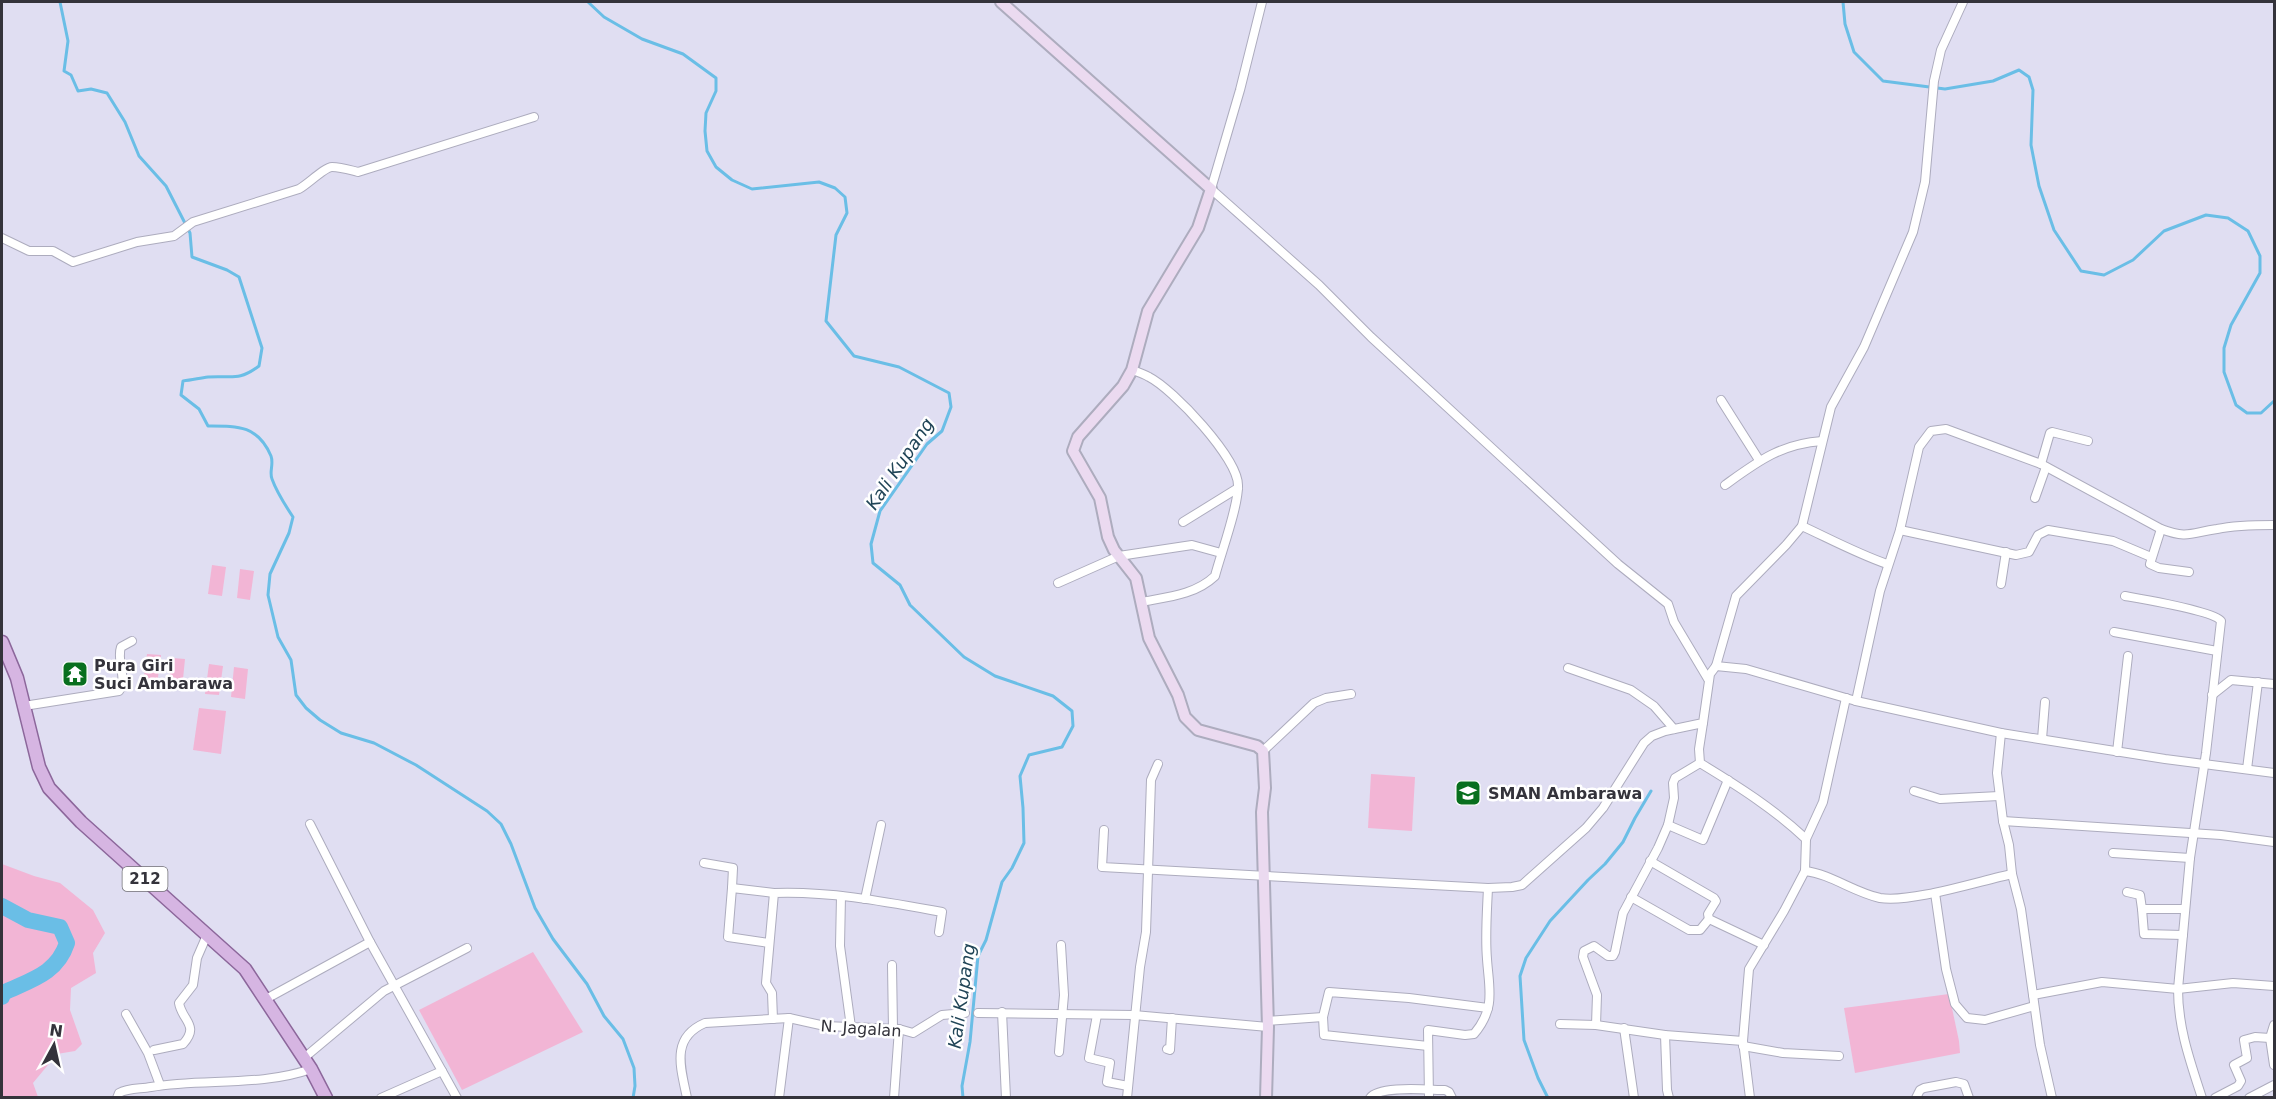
<svg xmlns="http://www.w3.org/2000/svg" width="2276" height="1099" viewBox="0 0 2276 1099" font-family="'DejaVu Sans',sans-serif">
<style>
.green{fill:#f2b5d5}
.lines{fill:none;stroke-linecap:round;stroke-linejoin:round}
.stream{stroke:#6abee6;stroke-width:3}
.river{stroke:#6abee6;stroke-width:16}
.street-casing{stroke:#adacbe;stroke-width:10}
.secondary-casing{stroke:#adacbe;stroke-width:14}
.primary-casing{stroke:#8c679b;stroke-width:15}
.street{stroke:#fff;stroke-width:8}
.secondary{stroke:#ebdaf0;stroke-width:10}
.primary{stroke:#d6b5e2;stroke-width:12}
.labels{text-anchor:middle;stroke-width:5;stroke-linejoin:round;paint-order:stroke}
.shield{fill:#fff;stroke:#717076;stroke-width:1.5}
.shield-label{font-size:15px;font-weight:bold;fill:#34333b}
.poi-label{font-size:16px;font-weight:bold;fill:#34333b;stroke:#fff;text-anchor:start}
.street-label{font-size:16px;fill:#34333b;stroke:#fff}
.water-label{font-size:18px;font-style:italic;fill:#214557;stroke:#fff}
</style>
<rect width="100%" height="100%" fill="#e0def2"/>
<g class="green">
<path d="M212,565L226,567L222,596L208,594Z"/>
<path d="M240,569L254,571L250,600L237,598Z"/>
<path d="M147,654L161,655L157,685L143,683Z"/>
<path d="M172,658L185,659L182,689L168,687Z"/>
<path d="M209,664L223,666L219,695L205,694Z"/>
<path d="M234,667L248,669L245,699L231,697Z"/>
<path d="M199,708L226,711L221,754L193,750Z"/>
<path d="M1371,774L1415,777L1412,831L1368,828Z"/>
<path d="M2,864L34,876L60,883L93,910L105,933L93,953L96,973L71,988L70,1010L82,1044L75,1051L57,1054L33,1083L38,1097H2Z"/>
<path d="M533,952L583,1032L462,1090L419,1010Z"/>
<path d="M1949,994L1959,1041L1960,1053L1855,1073L1844,1008Z"/>
</g>
<g class="lines">
<g class="stream">
<path d="M60,2L68,41L64,71L71,75L78,91L91,89L107,93L125,122L139,156L166,186L190,233L192,257L227,270L239,277L262,348L259,366C238,382 231,375 208,377C200,378 192,380 183,381L181,395L199,409L208,426C237,426 258,425 271,456C274,464 269,472 272,479C277,493 285,505 293,517L289,533L270,574L268,595L278,637L291,660L296,695L306,708L320,720L341,733L374,743L416,765L487,811L501,824L511,844L535,908L553,939L587,984L604,1016L623,1039L634,1068L635,1086L633,1098"/>
<path d="M588,2L604,17L642,39L683,54L716,78V91L706,113L705,131L707,151L716,167L732,180L752,189L819,182L835,188L845,197L847,213L836,235L826,321L854,356L899,367L949,393L951,407L942,431L927,444L880,511L871,544L873,563L900,585L910,605L964,657L995,676L1053,696L1072,711L1073,726L1062,747L1029,755L1020,776L1023,808L1024,843L1012,868L1002,882L986,940L978,956L970,1042L962,1086L963,1098"/>
<path d="M1843,2L1845,24L1854,52L1883,81L1945,89L1993,81L2019,70L2029,77L2033,90L2031,145L2039,186L2054,230L2081,271L2104,275L2133,260L2164,231L2206,215L2228,218L2248,231L2260,256V273L2231,325L2224,348V372L2236,405L2247,413H2261L2274,401"/>
<path d="M1548,1098L1538,1078L1524,1040L1520,976L1526,958L1550,921L1588,880L1605,864L1623,842L1635,818L1651,791"/>
</g>
<path class="river" d="M2,906L28,920L60,927L67,943C57,974 30,980 3,993L2,997"/>
<g class="street-casing">
<g id="street">
<path d="M1262,2L1240,90L1211,189L1319,285L1371,337L1618,564L1668,604L1674,622L1708,679"/>
<path d="M2,238L29,251H53L73,262L137,242L174,236L193,222L299,189C308,184 325,167 332,167C341,167 350,170 358,172L534,117"/>
<path d="M1132,370C1138,372 1144,374 1149,377C1173,389 1239,459 1238,486C1238,508 1221,553 1215,576C1195,595 1167,597 1141,602"/>
<path d="M1721,400L1759,460"/>
<path d="M2041,464L2050,433L2052,432L2088,441"/>
<path d="M1725,485C1757,462 1780,444 1822,441"/>
<path d="M2035,498L2046,467"/>
<path d="M1183,522L1238,488"/>
<path d="M1802,526C1830,539 1858,554 1887,564"/>
<path d="M2161,529L2150,564L2159,568L2189,572"/>
<path d="M1900,530L2016,555L2029,552L2038,535L2048,530L2113,541L2151,557"/>
<path d="M1058,583L1119,556L1192,545L1221,553"/>
<path d="M2001,584L2006,552"/>
<path d="M2125,596C2142,599 2214,611 2221,621L2206,753L2190,858L2178,989C2178,1028 2190,1061 2202,1098"/>
<path d="M2114,632L2217,651"/>
<path d="M1716,666L1736,596L1786,545L1802,526L1831,407L1864,347L1913,232L1925,182L1934,81L1941,50L1963,2"/>
<path d="M1568,668L1631,690L1654,706L1674,729"/>
<path d="M2212,695L2231,680L2274,684"/>
<path d="M1856,701L1880,591L1900,530L1919,447L1931,431L1946,429L2041,464L2161,529C2188,539 2190,533 2217,529C2236,525 2255,525 2274,525"/>
<path d="M24,706L119,691C128,679 116,661 121,647L132,641"/>
<path d="M1703,723L1699,749L1700,763C1738,786 1774,809 1806,839L1805,871L1784,911L1749,969L1743,1041L1750,1098"/>
<path d="M2001,733L1997,773L2003,821L2009,845L2012,874L2021,909L2040,1045L2052,1098"/>
<path d="M2042,739L2045,702"/>
<path d="M1263,751L1314,703L1326,698L1351,694"/>
<path d="M2117,752L2128,656"/>
<path d="M2247,769L2258,682"/>
<path d="M1914,791L1940,799L1999,796"/>
<path d="M2003,821L2221,835L2274,842"/>
<path d="M310,824L370,942"/>
<path d="M1668,825L1703,840L1728,780"/>
<path d="M1104,830L1102,867L1488,888L1512,887L1522,885L1586,828L1603,808L1644,743L1652,736L1665,731L1703,723L1710,674L1716,666L1746,669L1856,701L2001,733L2165,759L2274,773"/>
<path d="M1806,839L1823,802L1846,698"/>
<path d="M2113,853L2190,858"/>
<path d="M1650,861L1714,898L1716,901L1708,914L1709,919L1764,945"/>
<path d="M704,863L733,868L732,888"/>
<path d="M1805,871C1831,874 1853,892 1880,898C1911,903 1979,881 2012,874"/>
<path d="M2127,892L2140,895L2142,909H2185"/>
<path d="M1935,893L1946,969L1955,1004L1967,1018L1985,1020L2034,1006"/>
<path d="M841,896L840,946L851,1027"/>
<path d="M1631,897L1689,930H1700L1709,919"/>
<path d="M865,899L881,825"/>
<path d="M2142,909L2144,934L2183,935"/>
<path d="M769,943L728,937L732,888L774,893"/>
<path d="M892,965L893,1029"/>
<path d="M2033,995L2102,982L2178,989L2233,983L2274,986"/>
<path d="M266,999L370,942L442,1071L381,1098"/>
<path d="M1002,1012L1006,1098"/>
<path d="M978,1013L1134,1015L1268,1027"/>
<path d="M126,1014L148,1053L160,1085"/>
<path d="M1097,1015L1089,1058L1110,1063L1107,1082L1128,1086"/>
<path d="M773,1019L772,993L766,983L774,893C831,891 887,902 942,912L939,932"/>
<path d="M1267,1021L1323,1017"/>
<path d="M1560,1024L1596,1025L1665,1035L1743,1041"/>
<path d="M1596,1025L1597,995L1583,957L1584,951L1594,946L1608,956H1613L1615,952L1623,913L1658,848L1668,825L1674,798L1673,783L1675,778L1700,763"/>
<path d="M2274,1025L2270,1038L2274,1065"/>
<path d="M1624,1028L1634,1098"/>
<path d="M1665,1035L1667,1090L1669,1098"/>
<path d="M1428,1046L1324,1035L1323,1017L1329,992L1409,998L1488,1008"/>
<path d="M1743,1046L1783,1053L1839,1056"/>
<path d="M1167,1049L1170,1050L1172,1018"/>
<path d="M154,1050L183,1044C200,1025 182,1021 179,1003L193,985L197,958L207,935"/>
<path d="M1059,1052L1064,995L1061,945"/>
<path d="M304,1058L384,991L467,948"/>
<path d="M442,1071L457,1098"/>
<path d="M117,1098L119,1093C128,1088 140,1089 151,1087C203,1078 260,1087 311,1069"/>
<path d="M687,1098C681,1068 670,1038 705,1023L789,1018L825,1026L899,1029L913,1033L942,1015L965,1013"/>
<path d="M779,1098L789,1018"/>
<path d="M894,1098L899,1029"/>
<path d="M1127,1098L1140,967L1146,932L1151,780L1158,764"/>
<path d="M1370,1098C1379,1085 1429,1090 1445,1090L1449,1092L1452,1098"/>
<path d="M1429,1098L1428,1030L1465,1035L1474,1034C1496,1008 1489,989 1487,959C1485,936 1487,911 1488,888"/>
<path d="M1916,1098L1920,1090L1924,1088L1956,1082L1964,1084L1969,1098"/>
<path d="M2215,1098L2238,1086L2241,1081L2234,1065L2247,1058L2244,1040L2255,1037L2270,1038"/>
<path d="M2249,1098L2274,1085"/>
</g>
</g>
<g class="secondary-casing">
<path id="secondary" d="M1001,2L1211,189L1198,228L1148,311L1132,370L1123,386L1078,437L1073,451L1100,498L1108,537L1114,550L1136,578L1149,638L1178,695L1185,717L1198,730L1257,746L1263,751L1265,788L1262,812L1268,1027L1266,1098"/>
</g>
<g class="primary-casing">
<path id="primary" d="M2,642L17,678L39,767L49,788L81,822L245,969L311,1069L326,1098"/>
</g>
<use href="#street" class="street"/>
<use href="#secondary" class="secondary"/>
<use href="#primary" class="primary"/>
</g>
<defs>
<g id="temple-square" transform="scale(1.35)"><rect x="-9" y="-9" width="18" height="18" rx="4" fill="#086f1e" stroke="#fff"/><path d="M0-6L5-2H3V0L6.5 2.5H4V6H1.5V3h-3V6H-4V2.5H-6.5L-3 0V-2H-5Z" fill="#fff"/></g>
<g id="school-square" transform="scale(1.35)"><rect x="-9" y="-9" width="18" height="18" rx="4" fill="#086f1e" stroke="#fff"/><path d="M0-5L7-2L0 1L-7-2ZM-4 1L0 2.5L4 1V4Q0 6-4 4Z" fill="#fff"/></g>
</defs>
<g fill-rule="evenodd">
<use href="#temple-square" x="75" y="674"/>
<use href="#school-square" x="1468" y="793"/>
</g>
<g class="labels">
<rect class="shield" x="122.5" y="867" width="45" height="24" rx="4.5"/>
<g class="shield-label">
<text x="145" y="884">212</text>
</g>
<g class="poi-label">
<text x="94" y="671">Pura Giri<tspan x="94" dy="18">Suci Ambarawa</tspan></text>
<text x="1488" y="799">SMAN Ambarawa</text>
</g>
<g class="street-label">
<text transform="translate(861 1028) rotate(4)" y="6">N. Jagalan</text>
</g>
<g class="water-label">
<text transform="translate(900 464) rotate(-56)" y="6">Kali Kupang</text>
<text transform="translate(962 996) rotate(-82)" y="6">Kali Kupang</text>
</g>
</g>
<rect width="2276" height="1099" fill="none" stroke="#34333b" stroke-width="6"/>
<g transform="translate(54 1045) rotate(8)" stroke="#ffffff" stroke-width="4.5" paint-order="stroke">
<path d="M0-4.5L10 22L0 15L-10 22Z" fill="#34333b"/>
<text y="-9" font-size="16" font-weight="bold" text-anchor="middle" fill="#34333b">N</text>
</g>
</svg>
